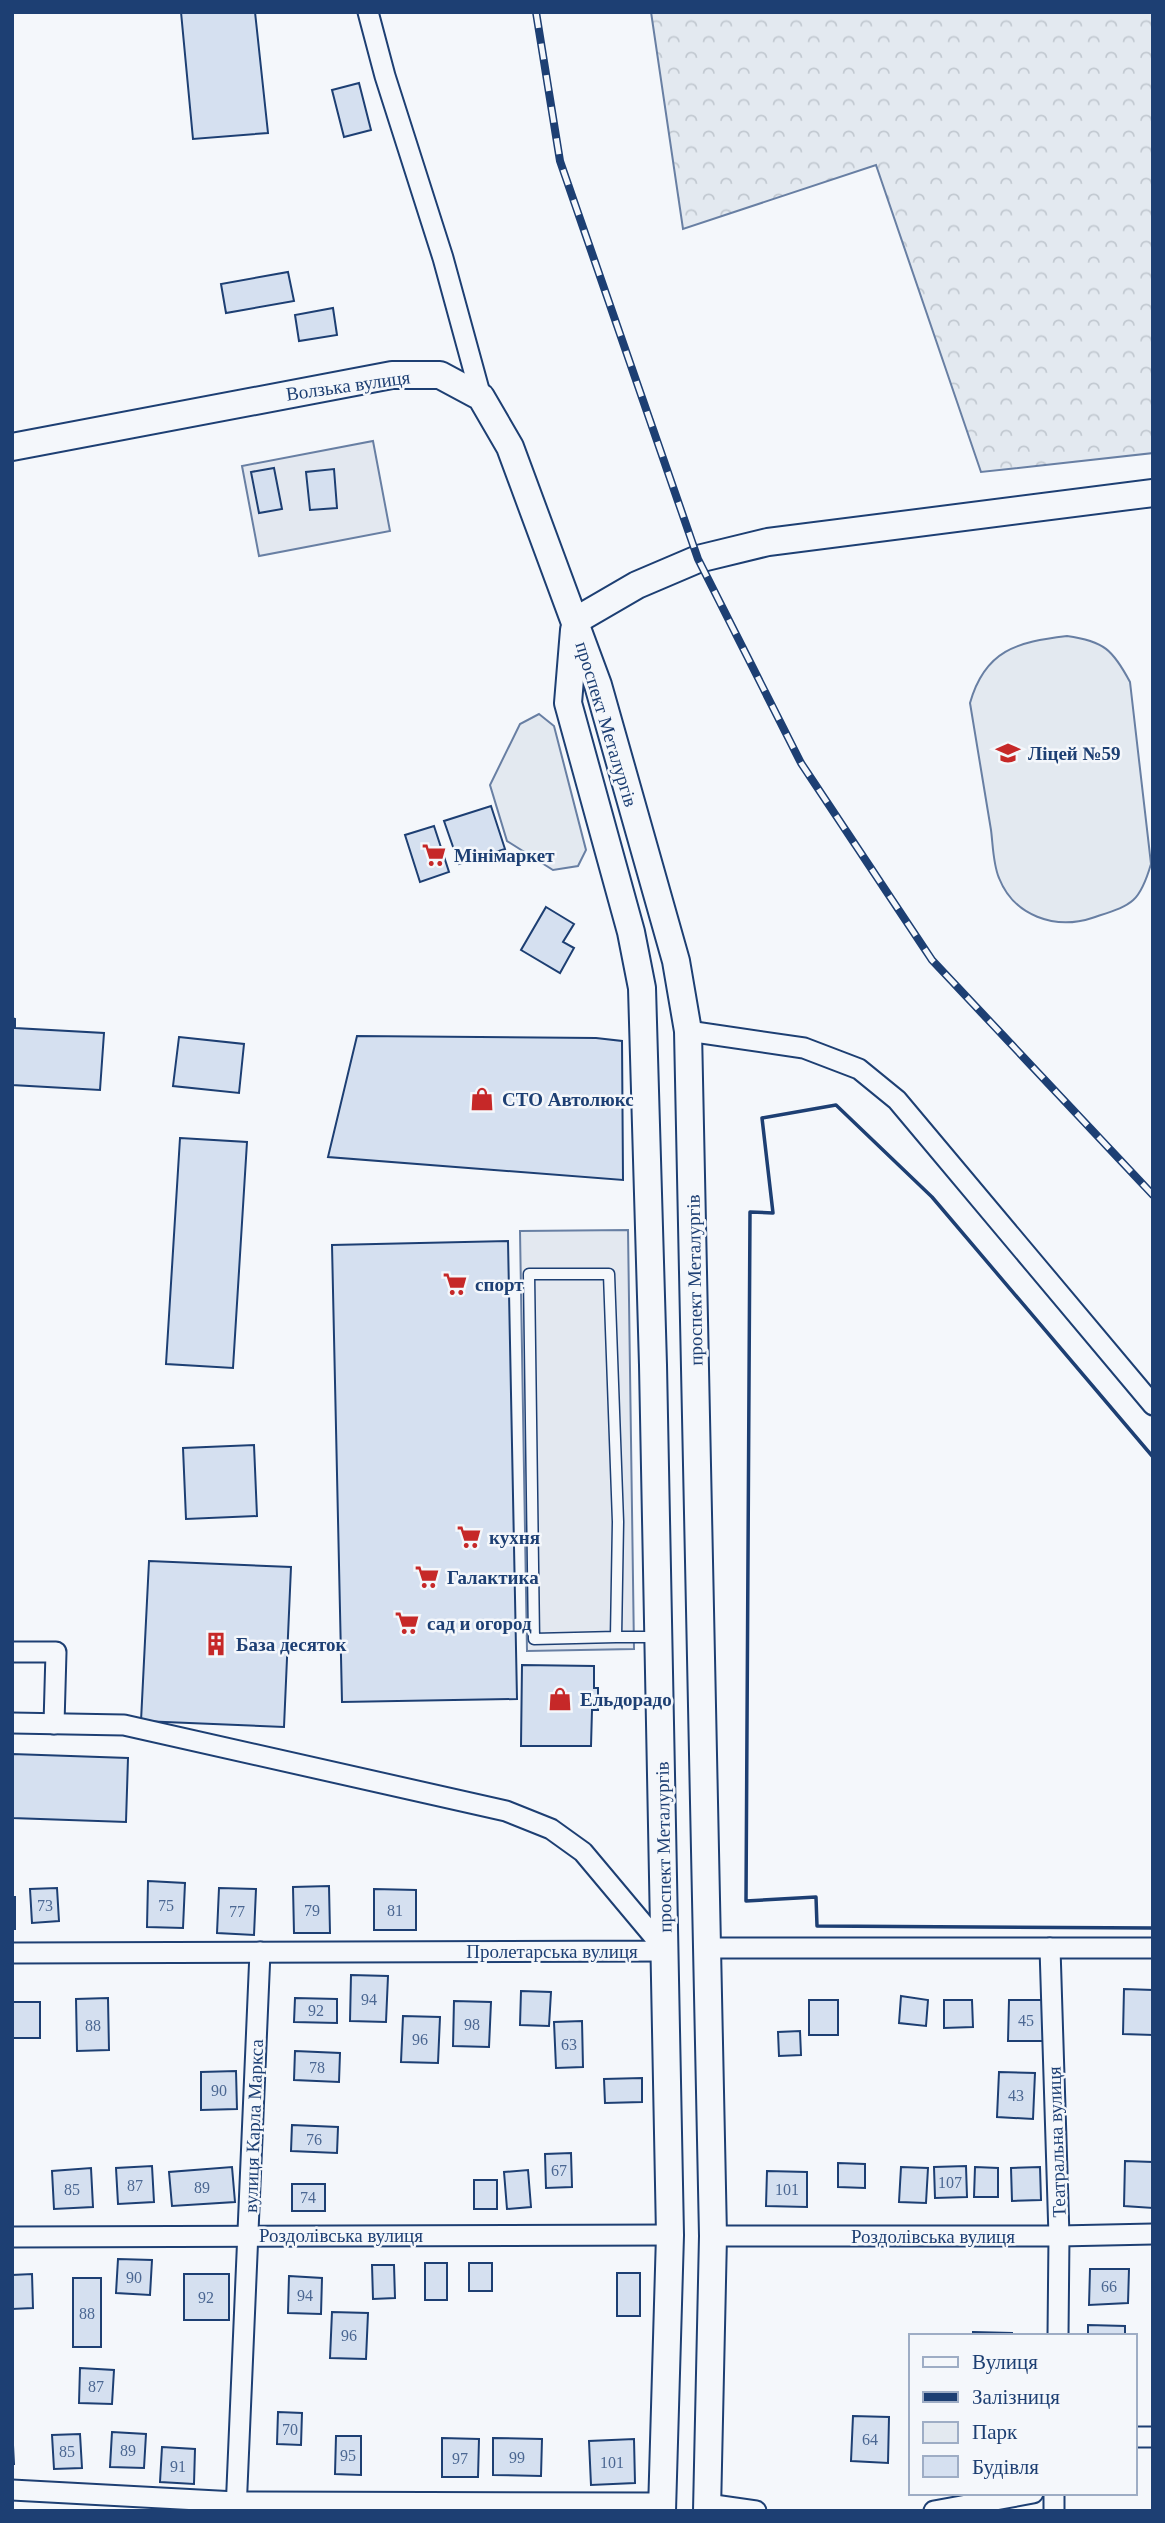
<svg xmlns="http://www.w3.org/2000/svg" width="1165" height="2523" viewBox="0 0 1165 2523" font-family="'Times New Roman',serif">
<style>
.green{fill:#e3e9f0;stroke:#687fa3;stroke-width:2}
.forest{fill:url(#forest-crowns);stroke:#687fa3;stroke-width:2}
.parking{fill:#e3e8f0;stroke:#687fa3;stroke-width:2}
.building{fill:#d5e0f0;stroke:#1d3f73;stroke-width:2}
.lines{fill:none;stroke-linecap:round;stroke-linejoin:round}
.lane-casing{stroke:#1d3f73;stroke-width:13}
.street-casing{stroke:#1d3f73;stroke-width:23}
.secondary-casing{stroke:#1d3f73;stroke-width:30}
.lane{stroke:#f4f7fb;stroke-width:10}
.street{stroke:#f4f7fb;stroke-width:19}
.secondary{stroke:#f4f7fb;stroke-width:26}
.rail-casing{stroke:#1d3f73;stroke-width:8}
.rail{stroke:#f4f7fb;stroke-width:5;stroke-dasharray:16;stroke-linecap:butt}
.wall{stroke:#1d3f73;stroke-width:3.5}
.labels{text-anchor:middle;stroke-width:5;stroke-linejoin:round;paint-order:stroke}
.number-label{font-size:16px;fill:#4b6792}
.street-label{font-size:19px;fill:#1d3f73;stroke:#f4f7fb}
.poi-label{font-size:19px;font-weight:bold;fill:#1d3f73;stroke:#f4f7fb;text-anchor:start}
</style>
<defs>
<pattern id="forest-crowns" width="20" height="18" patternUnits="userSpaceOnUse" patternTransform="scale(1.75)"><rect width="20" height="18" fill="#e3e9f0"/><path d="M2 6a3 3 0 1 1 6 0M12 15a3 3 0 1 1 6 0" fill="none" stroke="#c2c9d1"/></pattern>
</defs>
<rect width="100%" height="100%" fill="#f4f7fb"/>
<g class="green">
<path d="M1067,636C1104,641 1113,650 1130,682L1151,864C1139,905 1131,905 1092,918C1055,930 1014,916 999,878C993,864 993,845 991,830C984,788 977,745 970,703C985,650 1017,642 1067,636Z"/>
<path d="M539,714L554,726L586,850L578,866L553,870L507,841L490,785L520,724Z"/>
</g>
<path class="forest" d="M651,12H1153V453L981,472L876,165L683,229Z"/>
<g class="parking">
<path d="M373,441L390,531L259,556L242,466Z"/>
<path d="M628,1230L634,1649L527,1651L520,1231Z"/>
</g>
<g class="building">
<path d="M181,12H255L268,133L193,139Z"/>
<path d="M359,83L371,130L344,137L332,90Z"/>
<path d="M288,272L294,301L226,313L221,284Z"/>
<path d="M333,308L337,335L299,341L295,315Z"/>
<path d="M274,468L282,509L259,513L251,472Z"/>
<path d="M334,469L337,508L310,510L306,472Z"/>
<path d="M491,806L505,849L459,864L444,821Z"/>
<path d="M434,826L449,872L420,882L405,835Z"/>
<path d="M546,907L574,924L563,942L574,948L560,973L521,950Z"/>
<path d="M12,1018L15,1019V1028L104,1033L100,1090L12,1085Z"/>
<path d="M357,1036L596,1038L622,1041L623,1180L328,1157Z"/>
<path d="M179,1037L244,1044L239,1093L173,1086Z"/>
<path d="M180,1138L247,1142L233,1368L166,1364Z"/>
<path d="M508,1241L517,1699L342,1702L332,1245Z"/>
<path d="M254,1445L257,1516L186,1519L183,1448Z"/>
<path d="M149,1561L291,1567L284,1727L141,1721Z"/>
<path d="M522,1665L594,1666V1688H598V1710H592L591,1746H521Z"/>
<path d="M12,1754L128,1758L126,1822L12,1818Z"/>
<path d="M148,1881L185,1883L183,1928L147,1927Z"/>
<path d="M329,1886L330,1933H294L293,1887Z"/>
<path d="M57,1888L59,1921L32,1923L30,1889Z"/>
<path d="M219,1888L256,1889L254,1935L217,1933Z"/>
<path d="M374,1889L416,1890V1930H374Z"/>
<rect x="12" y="1897" width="3" height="32"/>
<path d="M351,1975L388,1976L386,2022L350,2021Z"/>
<path d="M1124,1989L1153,1990V2035L1123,2034Z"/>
<path d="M521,1991L551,1992L549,2026L520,2025Z"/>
<path d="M901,1996L928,2000L926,2026L899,2023Z"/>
<path d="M108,1998L109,2050L77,2051L76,1999Z"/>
<path d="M295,1998L337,1999V2023L294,2022Z"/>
<rect x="809" y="2000" width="29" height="35"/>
<path d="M944,2000H972L973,2027L944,2028Z"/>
<path d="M1009,2000H1044V2041H1008Z"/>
<path d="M454,2001L491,2002L489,2047L453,2046Z"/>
<rect x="12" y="2002" width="28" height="36"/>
<path d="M403,2016L440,2017L438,2063L401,2062Z"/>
<path d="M582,2021L583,2067L556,2068L554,2022Z"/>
<path d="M800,2031L801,2055L779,2056L778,2032Z"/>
<path d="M295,2051L340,2053L339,2082L294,2080Z"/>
<path d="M236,2071L237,2109L201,2110V2072Z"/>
<path d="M999,2072L1035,2073L1033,2119L997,2117Z"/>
<path d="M642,2078V2102L605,2103L604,2079Z"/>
<path d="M292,2125L338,2127L337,2153L291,2151Z"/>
<path d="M571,2153L572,2187L546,2188L545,2154Z"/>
<path d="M1125,2161L1153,2162V2208L1124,2206Z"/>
<path d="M838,2163L865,2164V2188L838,2187Z"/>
<path d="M152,2166L154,2202L118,2204L116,2168Z"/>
<path d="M966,2166L967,2197L935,2198L934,2167Z"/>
<path d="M232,2167L235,2202L172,2206L169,2172Z"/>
<path d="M901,2167L928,2168L926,2203L899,2202Z"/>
<path d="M975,2167L998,2168V2197H974Z"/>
<path d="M1040,2167L1041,2200L1012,2201L1011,2168Z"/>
<path d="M91,2168L93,2207L54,2209L52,2171Z"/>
<path d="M528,2170L531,2207L507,2209L504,2172Z"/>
<path d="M767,2171L807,2172V2207L766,2206Z"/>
<rect x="474" y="2180" width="23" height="29"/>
<rect x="292" y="2184" width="33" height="27"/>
<path d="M118,2259L152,2260L150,2295L116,2293Z"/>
<rect x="425" y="2263" width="22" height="37"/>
<rect x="469" y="2263" width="23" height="28"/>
<path d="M372,2265H394L395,2298L373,2299Z"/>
<path d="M1090,2269H1129L1128,2303L1089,2305Z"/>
<rect x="617" y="2273" width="23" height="43"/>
<path d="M32,2274L33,2308L12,2309V2275Z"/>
<rect x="184" y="2274" width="45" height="46"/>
<path d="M289,2276L322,2278L321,2314L288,2313Z"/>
<rect x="73" y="2278" width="28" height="69"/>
<path d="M332,2312L368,2313L366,2359L330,2358Z"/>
<path d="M1088,2325L1125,2326V2336H1088Z"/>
<path d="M973,2332L1012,2333V2336H973Z"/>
<path d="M80,2368L114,2370L112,2404L79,2403Z"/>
<path d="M278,2412L302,2413L301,2445L277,2444Z"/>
<path d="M853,2416L889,2417L888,2463L851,2461Z"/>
<path d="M12,2426L14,2464H12Z"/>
<path d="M112,2432L146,2434L144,2468L110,2467Z"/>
<path d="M80,2434L82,2468L54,2469L52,2435Z"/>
<path d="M336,2436H361V2475L335,2474Z"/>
<path d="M442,2438L479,2439L478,2477H442Z"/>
<path d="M493,2438L542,2439L541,2476L493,2475Z"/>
<path d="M634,2439L635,2483L591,2485L589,2441Z"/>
<path d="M162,2447L195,2449L194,2484L160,2482Z"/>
</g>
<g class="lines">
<g class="lane-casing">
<path id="lane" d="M616,1637L534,1639L529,1274H609L618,1522L616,1637H659"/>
</g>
<g class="street-casing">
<g id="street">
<path d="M368,12L385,76L443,258L481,397"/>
<path d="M688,1031L804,1048L859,1069L897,1100L1153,1405"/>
<path d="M12,1652H56L54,1724"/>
<path d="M12,1723L124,1725L506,1811L551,1829L583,1852L666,1951L12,1953"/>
<path d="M705,1948H1153"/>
<path d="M1050,1948L1059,2236L1058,2336"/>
<path d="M713,2236H1059L1153,2234"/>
<path d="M12,2237L670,2235"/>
<path d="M1135,2437H1153"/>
<path d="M12,2490L236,2502L662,2503"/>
<path d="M1054,2493V2511"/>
<path d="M707,2504L756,2511"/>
<path d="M236,2511L260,1952"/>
<path d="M934,2511L1033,2493"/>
</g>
</g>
<g class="secondary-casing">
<g id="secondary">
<path d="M12,447L392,375H440L481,397L510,447L598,685L676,961L688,1031L713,2236L707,2511"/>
<path d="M575,621L637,585L698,559L768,542L1153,493"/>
<path d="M574,630L568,703L631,932L642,988L653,1365L670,2235L662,2511"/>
</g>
</g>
<use href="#lane" class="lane"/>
<use href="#street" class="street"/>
<use href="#secondary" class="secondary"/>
<g class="rail-casing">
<path id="rail" d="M536,12L560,161L698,559L801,763L932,960L1153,1195"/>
</g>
<use href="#rail" class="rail"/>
<path class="wall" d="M1153,1457L932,1197L836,1105L762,1118L773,1213L750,1212L746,1901L816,1897L817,1926L1153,1928"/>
</g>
<defs>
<g id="school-bare" transform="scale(1.89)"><path d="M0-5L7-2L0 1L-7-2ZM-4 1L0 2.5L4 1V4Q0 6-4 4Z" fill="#c62828" stroke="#f4f7fb" stroke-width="2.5" paint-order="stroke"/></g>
<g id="supermarket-bare" transform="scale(1.89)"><path d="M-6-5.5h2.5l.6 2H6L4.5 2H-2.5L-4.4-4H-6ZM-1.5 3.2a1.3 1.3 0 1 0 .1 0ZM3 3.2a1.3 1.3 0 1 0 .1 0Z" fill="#c62828" stroke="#f4f7fb" stroke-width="2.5" paint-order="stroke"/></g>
<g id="shop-bare" transform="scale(1.89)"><path d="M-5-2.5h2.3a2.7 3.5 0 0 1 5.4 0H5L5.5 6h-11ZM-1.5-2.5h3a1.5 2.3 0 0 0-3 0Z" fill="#c62828" stroke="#f4f7fb" stroke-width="2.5" paint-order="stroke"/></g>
<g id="building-bare" transform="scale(1.89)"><path d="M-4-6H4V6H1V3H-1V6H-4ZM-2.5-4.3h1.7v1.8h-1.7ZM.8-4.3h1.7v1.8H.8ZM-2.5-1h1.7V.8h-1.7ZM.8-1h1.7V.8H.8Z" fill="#c62828" stroke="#f4f7fb" stroke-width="2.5" paint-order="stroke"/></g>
</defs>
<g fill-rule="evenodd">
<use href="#school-bare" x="1008" y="753"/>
<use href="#supermarket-bare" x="434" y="855"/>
<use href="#shop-bare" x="482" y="1099"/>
<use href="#supermarket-bare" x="455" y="1284"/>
<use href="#supermarket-bare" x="469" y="1537"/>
<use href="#supermarket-bare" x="427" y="1577"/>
<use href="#supermarket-bare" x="407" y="1623"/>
<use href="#building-bare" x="216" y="1644"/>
<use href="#shop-bare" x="560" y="1699"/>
</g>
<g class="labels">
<g class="number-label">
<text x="45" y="1911">73</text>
<text x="166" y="1911">75</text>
<text x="312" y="1916">79</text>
<text x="395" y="1916">81</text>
<text x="237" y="1917">77</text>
<text x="369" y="2005">94</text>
<text x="316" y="2016">92</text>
<text x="1026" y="2026">45</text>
<text x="472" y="2030">98</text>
<text x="93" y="2031">88</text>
<text x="420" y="2045">96</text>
<text x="569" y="2050">63</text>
<text x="317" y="2073">78</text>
<text x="219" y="2096">90</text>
<text x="1016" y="2101">43</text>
<text x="314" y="2145">76</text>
<text x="559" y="2176">67</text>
<text x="950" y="2188">107</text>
<text x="135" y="2191">87</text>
<text x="202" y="2193">89</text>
<text x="72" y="2195">85</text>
<text x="787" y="2195">101</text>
<text x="308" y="2203">74</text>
<text x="134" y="2283">90</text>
<text x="1109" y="2292">66</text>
<text x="305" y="2301">94</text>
<text x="206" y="2303">92</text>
<text x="87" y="2319">88</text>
<text x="349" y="2341">96</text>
<text x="96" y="2392">87</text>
<text x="290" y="2435">70</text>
<text x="870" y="2445">64</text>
<text x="128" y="2456">89</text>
<text x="67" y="2457">85</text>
<text x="348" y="2461">95</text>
<text x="517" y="2463">99</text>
<text x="460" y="2464">97</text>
<text x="612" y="2468">101</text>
<text x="178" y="2472">91</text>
</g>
<g class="street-label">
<text transform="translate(348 385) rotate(-8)" y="7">Волзька вулиця</text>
<text transform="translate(607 724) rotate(73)" y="7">проспект Металургів</text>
<text transform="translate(694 1280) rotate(-91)" y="7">проспект Металургів</text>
<text transform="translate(663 1847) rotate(-91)" y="7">проспект Металургів</text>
<text x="552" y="1958">Пролетарська вулиця</text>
<text transform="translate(253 2126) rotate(-88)" y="7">вулиця Карла Маркса</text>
<text transform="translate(1056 2142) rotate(-92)" y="7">Театральна вулиця</text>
<text x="341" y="2242">Роздолівська вулиця</text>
<text x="933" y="2243">Роздолівська вулиця</text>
</g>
<g class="poi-label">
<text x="1028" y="760">Ліцей №59</text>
<text x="454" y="862">Мінімаркет</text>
<text x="502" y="1106">СТО Автолюкс</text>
<text x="475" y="1291">спорт</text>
<text x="489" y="1544">кухня</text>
<text x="447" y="1584">Галактика</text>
<text x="427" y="1630">сад и огород</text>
<text x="236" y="1651">База десяток</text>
<text x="580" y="1706">Ельдорадо</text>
</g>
</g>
<rect width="1165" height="2523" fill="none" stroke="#1d3f73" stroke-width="28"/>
<rect x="909" y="2334" width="228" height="161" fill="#f4f7fb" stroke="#9eadc5" stroke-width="2"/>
<rect x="923" y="2357" width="35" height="10" fill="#f4f7fb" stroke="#9eadc5" stroke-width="2"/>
<text x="972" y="2369" font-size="21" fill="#1d3f73">Вулиця</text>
<rect x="923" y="2392" width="35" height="10" fill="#1d3f73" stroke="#9eadc5" stroke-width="2"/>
<text x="972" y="2404" font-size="21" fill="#1d3f73">Залізниця</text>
<rect x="923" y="2422" width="35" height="21" fill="#e3e9f0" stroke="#9eadc5" stroke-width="2"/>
<text x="972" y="2439" font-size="21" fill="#1d3f73">Парк</text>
<rect x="923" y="2456" width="35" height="21" fill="#d5e0f0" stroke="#9eadc5" stroke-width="2"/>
<text x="972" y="2474" font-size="21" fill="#1d3f73">Будівля</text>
</svg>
